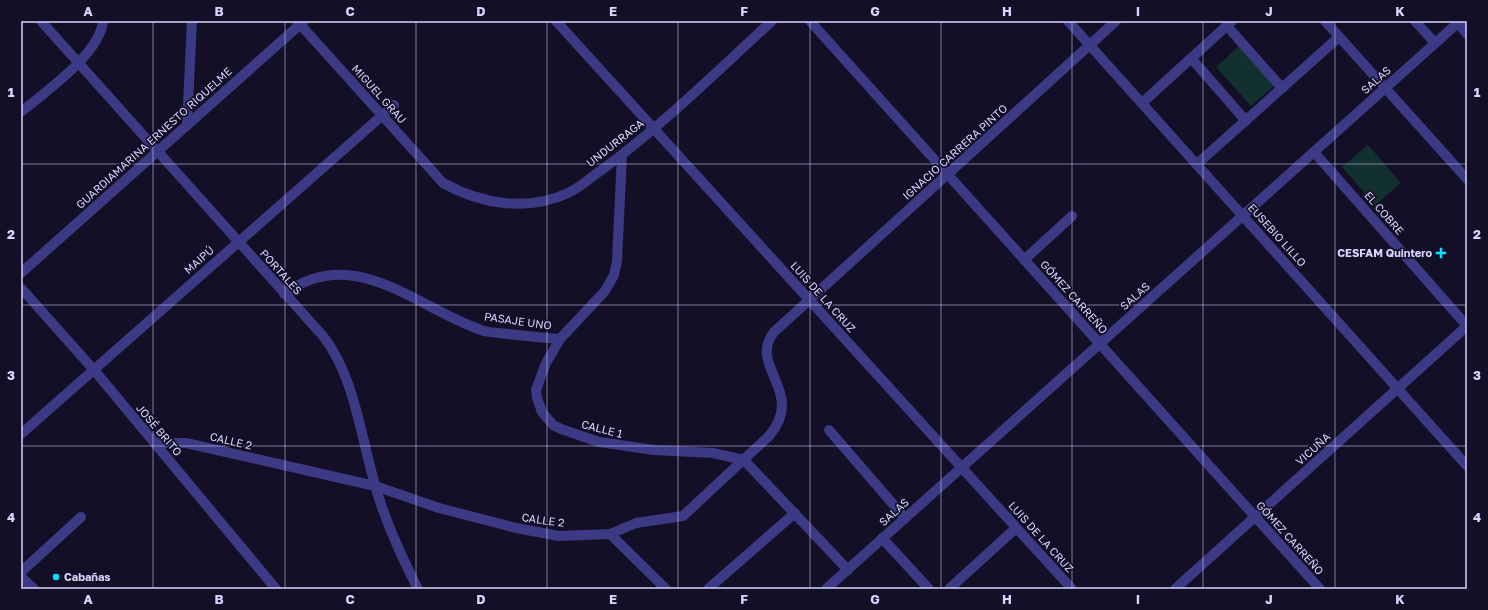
<svg xmlns="http://www.w3.org/2000/svg" width="1488" height="610" viewBox="0 0 1488 610" font-family="'Golos Text',sans-serif">
<style>
.green{fill:#12302f}
.lines{fill:none;stroke-linecap:round;stroke-linejoin:round}
.street{stroke:#3d3a85;stroke-width:10}
.grid{fill:none;stroke:#d9d4ff;stroke-width:1;stroke-opacity:0.55}
.poi-dot{fill:#00e5ff;stroke:#130f26;stroke-width:1.5}
.labels{text-anchor:middle;stroke-width:3.5;stroke-linejoin:round;paint-order:stroke}
.street-label{font-size:11px;fill:#d9d4ff;stroke:#130f26}
.poi-label{font-size:11px;font-weight:bold;fill:#d9d4ff;stroke:#130f26;text-anchor:end}
.neatline{fill:none;stroke:#d9d4ff;stroke-width:1.5}
.grid-label{font-size:13px;text-anchor:middle;font-weight:bold;fill:#d9d4ff}
</style>
<rect width="100%" height="100%" fill="#130f26"/>
<g class="green">
<path d="M1240,45L1275,85L1251,106L1216,67Z"/>
<path d="M1368,145L1401,183L1375,205L1342,167Z"/>
</g>
<g class="lines">
<g class="street">
<path d="M41,21L323,336C354,375 361,437 375,485C385,521 401,556 418,589"/>
<path d="M297,21L443,183C481,204 527,212 568,193C580,188 592,176 603,169C663,125 717,71 772,21"/>
<path d="M556,21L1072,589"/>
<path d="M810,21L1320,589"/>
<path d="M1068,21L1467,466"/>
<path d="M1325,21L1467,179"/>
<path d="M1415,21L1435,43"/>
<path d="M1458,23L1467,34"/>
<path d="M1227,26L1282,88"/>
<path d="M1191,58L1246,121"/>
<path d="M1142,103L1232,21"/>
<path d="M21,112C45,92 100,54 103,21"/>
<path d="M187,125L192,21"/>
<path d="M1314,152L1467,326"/>
<path d="M622,155L617,261L614,275L605,291L560,339L546,363L536,390L537,398L542,412L553,425L561,429L599,442L654,450L713,453L744,460"/>
<path d="M1197,164L1339,37"/>
<path d="M1024,260L1072,216"/>
<path d="M21,273L304,21"/>
<path d="M21,288L94,370L276,589"/>
<path d="M284,294C355,242 417,309 484,331C492,333 501,333 509,334C526,336 543,338 560,339"/>
<path d="M829,430L905,518"/>
<path d="M21,434L394,105"/>
<path d="M154,443H186L375,486L439,508L516,528L559,536L610,534L636,523L683,516L769,436C807,392 747,366 774,332L1116,21"/>
<path d="M744,460L848,570"/>
<path d="M610,534L666,589"/>
<path d="M882,538L929,589"/>
<path d="M21,572L81,517"/>
<path d="M21,577L34,589"/>
<path d="M708,589L795,513"/>
<path d="M826,589L1460,21"/>
<path d="M949,589L1016,528"/>
<path d="M1175,589L1467,326"/>
</g>
</g>
<path class="grid" d="M153,21V589M285,21V589M416,21V589M547,21V589M678,21V589M810,21V589M941,21V589M1072,21V589M1203,21V589M1335,21V589M21,164H1467M21,305H1467M21,446H1467"/>
<g class="poi-dot">
<path d="M1439 247h4v4h4v4h-4v4h-4v-4h-4v-4h4z"/>
<circle cx="56" cy="577" r="4"/>
</g>
<g class="labels">
<g class="street-label">
<text transform="translate(1376 80) rotate(-42)" y="4">SALAS</text>
<text transform="translate(379 94) rotate(48)" y="4">MIGUEL GRAU</text>
<text transform="translate(154 138) rotate(-42)" y="4">GUARDIAMARINA ERNESTO RIQUELME</text>
<text transform="translate(615 143) rotate(-38)" y="4">UNDURRAGA</text>
<text transform="translate(955 152) rotate(-42)" y="4">IGNACIO CARRERA PINTO</text>
<text transform="translate(1384 213) rotate(49)" y="4">EL COBRE</text>
<text transform="translate(1277 235) rotate(48)" y="4">EUSEBIO LILLO</text>
<text transform="translate(199 260) rotate(-42)" y="4">MAIPÚ</text>
<text transform="translate(281 272) rotate(48)" y="4">PORTALES</text>
<text transform="translate(1135 296) rotate(-42)" y="4">SALAS</text>
<text transform="translate(823 297) rotate(48)" y="4">LUIS DE LA CRUZ</text>
<text transform="translate(1074 297) rotate(48)" y="4">GÓMEZ CARREÑO</text>
<text transform="translate(518 321) rotate(8)" y="4">PASAJE UNO</text>
<text transform="translate(602 429) rotate(14)" y="4">CALLE 1</text>
<text transform="translate(159 430) rotate(50)" y="4">JOSÉ BRITO</text>
<text transform="translate(231 441) rotate(13)" y="4">CALLE 2</text>
<text transform="translate(1313 449) rotate(-42)" y="4">VICUÑA</text>
<text transform="translate(894 512) rotate(-42)" y="4">SALAS</text>
<text transform="translate(543 520) rotate(8)" y="4">CALLE 2</text>
<text transform="translate(1041 537) rotate(48)" y="4">LUIS DE LA CRUZ</text>
<text transform="translate(1290 538) rotate(48)" y="4">GÓMEZ CARREÑO</text>
</g>
<g class="poi-label">
<text x="1432" y="257">CESFAM Quintero</text>
<text x="64" y="581" text-anchor="start">Cabañas</text>
</g>
</g>
<rect width="1488" height="610" fill="none" stroke="#130f26" stroke-width="44"/>
<rect x="22" y="22" width="1444" height="566" class="neatline"/>
<g class="grid-label">
<text x="88" y="16">A</text>
<text x="219" y="16">B</text>
<text x="350" y="16">C</text>
<text x="481" y="16">D</text>
<text x="613" y="16">E</text>
<text x="744" y="16">F</text>
<text x="875" y="16">G</text>
<text x="1007" y="16">H</text>
<text x="1138" y="16">I</text>
<text x="1269" y="16">J</text>
<text x="1400" y="16">K</text>
<text x="11" y="97">1</text>
<text x="1477" y="97">1</text>
<text x="11" y="239">2</text>
<text x="1477" y="239">2</text>
<text x="11" y="380">3</text>
<text x="1477" y="380">3</text>
<text x="11" y="522">4</text>
<text x="1477" y="522">4</text>
<text x="88" y="604">A</text>
<text x="219" y="604">B</text>
<text x="350" y="604">C</text>
<text x="481" y="604">D</text>
<text x="613" y="604">E</text>
<text x="744" y="604">F</text>
<text x="875" y="604">G</text>
<text x="1007" y="604">H</text>
<text x="1138" y="604">I</text>
<text x="1269" y="604">J</text>
<text x="1400" y="604">K</text>
</g>
</svg>
